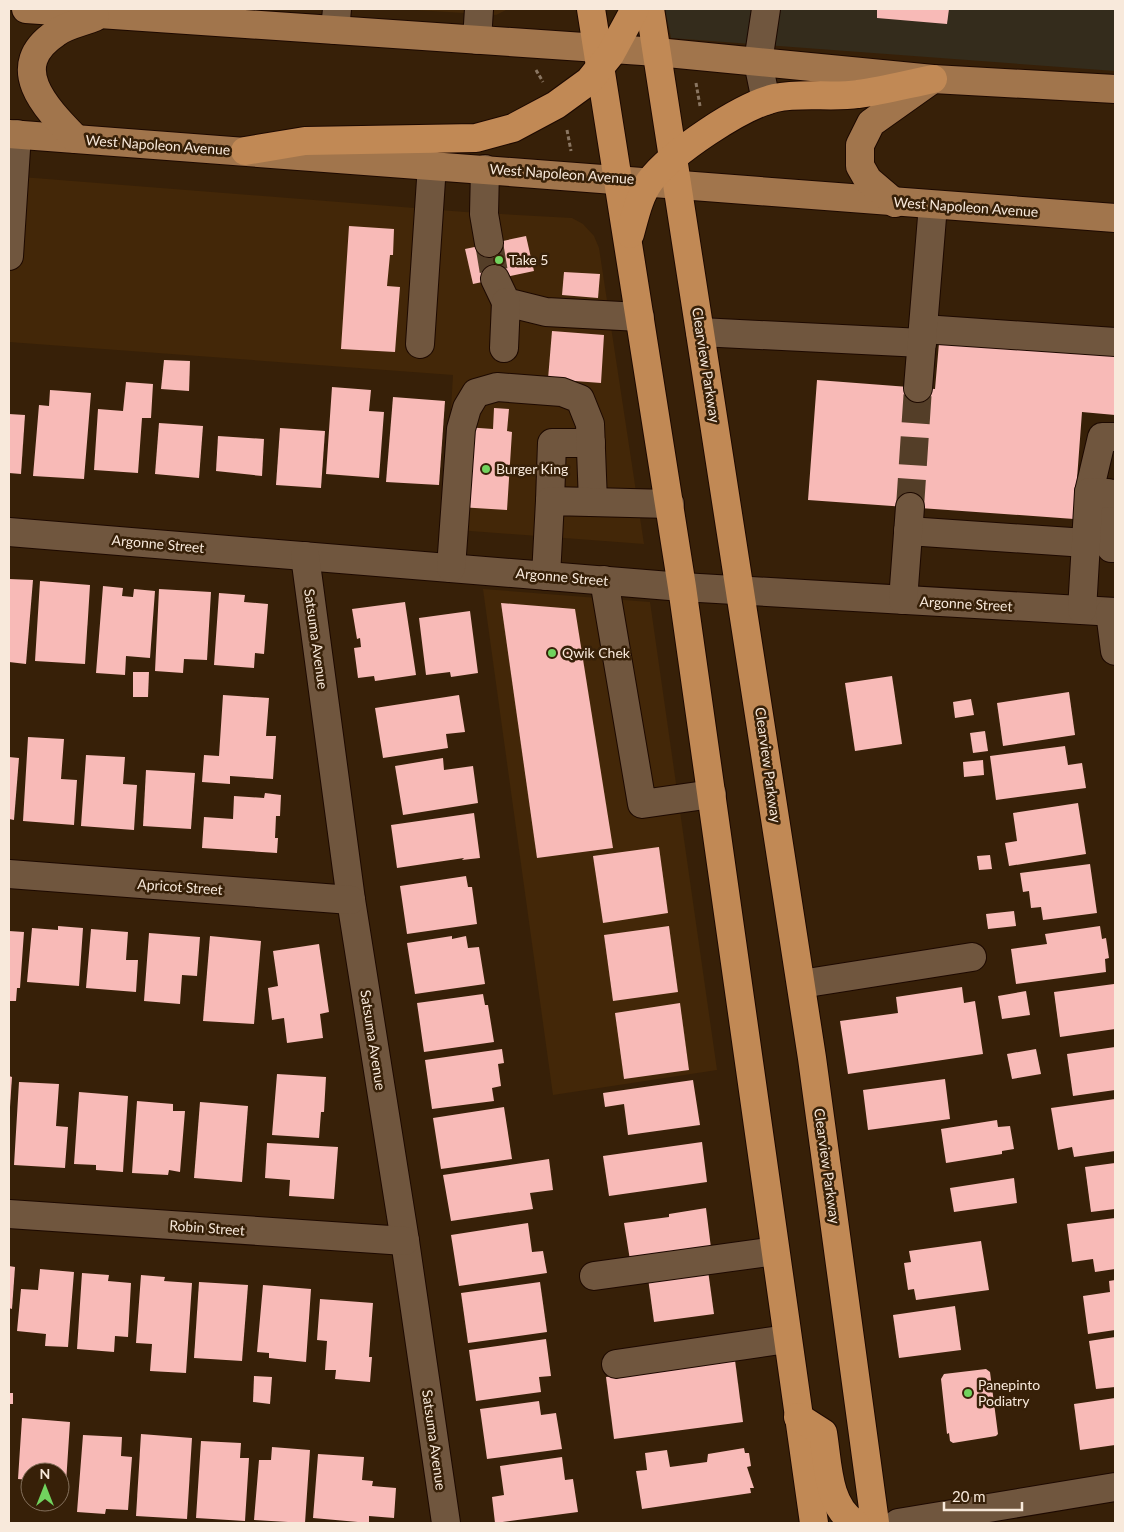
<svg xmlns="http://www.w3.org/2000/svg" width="1124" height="1532" viewBox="0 0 1124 1532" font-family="Lato,sans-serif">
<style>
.built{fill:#432708}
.industrial{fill:#342c1c}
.building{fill:#f8bab7}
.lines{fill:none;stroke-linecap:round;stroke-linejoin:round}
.minor-tunnel{stroke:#543e28;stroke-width:28;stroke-dasharray:28 14;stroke-linecap:butt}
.minor-casing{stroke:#1d0900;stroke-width:30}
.major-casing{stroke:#1d0900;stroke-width:30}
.highway-casing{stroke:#1d0900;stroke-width:30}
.path{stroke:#8a7662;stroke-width:3;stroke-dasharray:4 2.5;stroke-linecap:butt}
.minor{stroke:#70563e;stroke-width:28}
.major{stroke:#a1754c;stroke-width:28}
.highway{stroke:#c18955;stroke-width:28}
.poi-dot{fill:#71d35e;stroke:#372008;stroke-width:2}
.labels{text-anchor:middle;stroke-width:5;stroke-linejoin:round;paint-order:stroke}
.street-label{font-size:14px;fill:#f8e9db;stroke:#372008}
.poi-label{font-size:14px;fill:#f8e9db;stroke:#372008;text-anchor:start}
</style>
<rect width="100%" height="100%" fill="#372008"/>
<g class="built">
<path d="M400,9H508L496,15Z"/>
<path d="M9,176L465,212L572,218L583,224L594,236L599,248L644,544L444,529L453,375L9,342Z"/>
<path d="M483,589L650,602L717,1070L553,1095Z"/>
</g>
<path class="industrial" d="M665,9H1115V71L671,38Z"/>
<g class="building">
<path d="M877,9H949L947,24L877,18Z"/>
<path d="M349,226L394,229L393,255H390L387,286L400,287L395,352L341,349Z"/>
<path d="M526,236L534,271L473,284L465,249Z"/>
<path d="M564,272L600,274L598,298L562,295Z"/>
<path d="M552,331L604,335L601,383L548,379Z"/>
<path d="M939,343L1115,356V415L1082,412L1074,519L808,500L817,380L935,389Z"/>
<path d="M164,360L190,361L189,391L161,389Z"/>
<path d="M126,382L153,384L151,418H142L138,473L94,470L98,409L123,411Z"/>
<path d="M332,387L371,390L369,411L384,412L379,478L326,474Z"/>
<path d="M50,390L91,393L84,479L33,476L39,405L49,406Z"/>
<path d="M393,397L445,401L439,485L386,482Z"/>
<path d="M494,408L509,409L507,431L512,432L507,510L459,507L465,427L493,429Z"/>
<path d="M9,414L25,415L21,474L9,473Z"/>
<path d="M159,423L203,426L199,478L155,474Z"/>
<path d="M280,428L325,431L321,488L276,485Z"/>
<path d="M218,436L264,439L262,476L216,471Z"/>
<path d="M9,579L33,580L26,664L9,662Z"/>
<path d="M40,581L90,585L85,664L35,661Z"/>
<path d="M103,586L123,588L122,596L133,597L134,589L155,591L150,658L126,656L125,675L96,673Z"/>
<path d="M159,589L211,592L207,660L184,659L183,673L155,671Z"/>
<path d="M219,593L245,595L244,602L268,604L264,654L255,653L254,668L214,665Z"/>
<path d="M405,602L416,675L375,681L374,676L358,678L354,648L361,647L360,638L357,639L352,609Z"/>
<path d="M501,603L575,609L613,848L537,858Z"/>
<path d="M470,611L478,673L451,677L450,672L426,675L419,618Z"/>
<path d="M133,672H149L148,697H133Z"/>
<path d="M892,676L902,744L855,751L845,683Z"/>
<path d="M1069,692L1075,735L1003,746L997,703Z"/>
<path d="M223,695L269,698L266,736H276L273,779L230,776V784L202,782L204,755L219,756Z"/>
<path d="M459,695L465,732L446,734L448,748L383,758L375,708Z"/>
<path d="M971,699L974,715L955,718L953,702Z"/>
<path d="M985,731L988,751L973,753L970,733Z"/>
<path d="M28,737L64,739L61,779L77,780L74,825L23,821Z"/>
<path d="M1065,746L1068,765L1082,763L1086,788L996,800L990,756Z"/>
<path d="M86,755L125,757L123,784L137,785L134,830L81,826Z"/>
<path d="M9,757L19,758L14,820L9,819Z"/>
<path d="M443,758L444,770L473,766L478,803L403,815L395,766Z"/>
<path d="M983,760L984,775L964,777L963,762Z"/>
<path d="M146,770L195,773L191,829L143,826Z"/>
<path d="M265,793L281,795L280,816H276L275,838H278L277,853L202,848L204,817L233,819L234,796L264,798Z"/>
<path d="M1078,803L1086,854L1009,866L1005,843L1017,841L1013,813Z"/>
<path d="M474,813L480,858L462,860L464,858L397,868L391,825Z"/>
<path d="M659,847L668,913L603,923L593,856Z"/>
<path d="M990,855L992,869L979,870L977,856Z"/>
<path d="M1090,864L1097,913L1043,920L1041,907L1031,908L1029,891L1023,892L1020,873Z"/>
<path d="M466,876L468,887H472L477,924L407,934L400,886Z"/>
<path d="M1014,911L1016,926L988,929L986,914Z"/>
<path d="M58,926L83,928L79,986L27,982L32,928L58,930Z"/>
<path d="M669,926L678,992L613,1001L604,935Z"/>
<path d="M1100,926L1102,939L1106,938L1109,958L1105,959L1106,972L1016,984L1011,949L1047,944L1045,934Z"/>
<path d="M91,929L128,932L126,960H138L136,992L86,988Z"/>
<path d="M9,931L24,932L20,988H17L16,1001H9Z"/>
<path d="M149,933L200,937L197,976L182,975L180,1004L144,1001Z"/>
<path d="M210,936L261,941L254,1024L203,1021Z"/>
<path d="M452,936V939L466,936L468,948L479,947L485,984L415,994L407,943Z"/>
<path d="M319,944L329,1012L320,1014L323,1038L287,1043L284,1018L272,1020L268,988L278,986L273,951Z"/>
<path d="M1114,984L1115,1029L1060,1037L1054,992Z"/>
<path d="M962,987L964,1003L975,1001L983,1054L848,1074L840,1021L898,1013L896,997Z"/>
<path d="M1026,991L1030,1015L1002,1019L998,996Z"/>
<path d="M483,994L485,1005H488L494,1042L424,1052L417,1003Z"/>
<path d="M680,1003L689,1070L624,1079L615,1013Z"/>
<path d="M1115,1047V1090L1073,1096L1067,1054Z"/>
<path d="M502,1049L504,1063L498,1064L501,1086L492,1088L494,1101L432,1109L425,1060Z"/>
<path d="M1036,1049L1041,1074L1012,1079L1007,1054Z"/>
<path d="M277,1074L326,1077L324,1112H321L319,1138L272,1135Z"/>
<path d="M9,1076L12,1077L10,1107H9Z"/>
<path d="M945,1079L950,1119L868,1130L863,1090Z"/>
<path d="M693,1080L700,1125L628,1135L624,1104L605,1107L603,1093Z"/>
<path d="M19,1082L59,1084L56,1126L68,1127L65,1168L14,1165Z"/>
<path d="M79,1092L128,1096L123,1172L96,1170V1165L74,1164Z"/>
<path d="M1115,1099V1151L1074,1157L1072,1147L1058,1150L1051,1108Z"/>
<path d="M137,1101L173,1104V1111H185L180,1172L169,1170L168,1175L132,1173Z"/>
<path d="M200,1102L248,1106L242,1182L194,1178Z"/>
<path d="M504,1107L512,1159L441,1169L433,1118Z"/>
<path d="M997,1120L998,1127L1010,1126L1014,1149L1002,1151V1154L946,1163L941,1129Z"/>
<path d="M702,1142L707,1182L609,1196L603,1156Z"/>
<path d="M267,1143L338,1147L334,1199L289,1196L290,1180L265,1178Z"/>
<path d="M549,1159L553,1190L530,1193L533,1209L451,1221L443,1175Z"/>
<path d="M1115,1163V1209L1091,1212L1085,1167Z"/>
<path d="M1014,1178L1017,1203L954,1212L950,1188Z"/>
<path d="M706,1208L711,1248L630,1260L624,1223L669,1217V1214Z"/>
<path d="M1115,1218V1269L1095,1272L1093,1259L1072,1262L1067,1224Z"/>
<path d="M528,1223L532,1252L543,1251L547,1273L459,1286L451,1235Z"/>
<path d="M981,1241L989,1290L916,1300L914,1289L908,1290L904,1263L911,1262L909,1251Z"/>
<path d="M707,1263L714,1314L654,1322L647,1271Z"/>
<path d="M9,1266L15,1267L12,1309L9,1308Z"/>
<path d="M40,1269L74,1272L68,1347L45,1346L46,1334L17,1331L21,1289L38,1290Z"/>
<path d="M82,1273L109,1275L108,1281L131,1283L128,1337L115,1336L114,1352L77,1349Z"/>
<path d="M141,1275L165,1277L164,1281L192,1283L186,1373L150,1371L152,1344L136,1343Z"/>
<path d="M1115,1280V1330L1088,1334L1083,1296L1110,1292L1109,1281Z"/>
<path d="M199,1282L248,1285L242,1361L194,1358Z"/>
<path d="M540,1282L547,1332L468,1343L461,1293Z"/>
<path d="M263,1285L311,1289L306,1362L269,1358V1353L257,1352Z"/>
<path d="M320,1299L373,1303L369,1357H372L370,1382L335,1379L336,1370H325L327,1341L317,1340Z"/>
<path d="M955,1306L961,1350L899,1358L893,1315Z"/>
<path d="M1115,1337V1387L1096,1389L1089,1341Z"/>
<path d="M546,1339L551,1376L539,1377L541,1392L476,1401L469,1350Z"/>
<path d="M735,1360L743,1422L614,1439L606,1377Z"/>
<path d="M986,1369L990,1372L998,1434L996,1436L953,1443L950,1441L949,1433L947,1434L941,1379L944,1374Z"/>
<path d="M254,1376L272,1377L270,1404L253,1402Z"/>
<rect x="9" y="1393" width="4" height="11"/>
<path d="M1115,1398V1445L1080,1450L1074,1404Z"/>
<path d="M539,1401L541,1415L556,1413L562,1449L487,1459L480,1409Z"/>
<path d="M22,1418L70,1422L66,1483L60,1482V1472H30V1480L18,1479Z"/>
<path d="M141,1434L192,1438L187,1519L136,1516Z"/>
<path d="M83,1435L122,1437L121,1456L132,1457L128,1510L106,1509L105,1514L77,1512Z"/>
<path d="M201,1441L241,1443L240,1458H249L245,1521L196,1518Z"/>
<path d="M272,1447L310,1450L305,1523L254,1520L259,1460H271Z"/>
<path d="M744,1448L745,1453H749L751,1466L747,1467L754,1488H750L751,1493L642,1509L636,1471L647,1470L645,1453L667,1450L670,1467L707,1462L708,1454Z"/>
<path d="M318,1454L364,1457L362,1480L373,1481L372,1486L396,1488L394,1518L369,1516V1523L313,1518Z"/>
<path d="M562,1457L565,1480L573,1479L578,1512L495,1523L492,1497L504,1495L500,1466Z"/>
</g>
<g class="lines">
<g class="minor-tunnel">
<path d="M489,243L495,279"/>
<path d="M910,507L918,388"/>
</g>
<g class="minor-casing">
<g id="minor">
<path d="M335,30L337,9"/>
<path d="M477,40L479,9"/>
<path d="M766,101L758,62L766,9"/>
<path d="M485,169L484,214L489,243"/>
<path d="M9,256L17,134"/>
<path d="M495,279L506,302L546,312L640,317"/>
<path d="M923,329L1115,342"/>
<path d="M700,332L922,343"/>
<path d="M420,344L432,165"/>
<path d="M504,348L506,302"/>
<path d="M918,388L933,205"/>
<path d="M1089,492L1102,437H1115"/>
<path d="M1107,493L1111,548H1115"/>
<path d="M550,501L552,443H591"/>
<path d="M908,531L1086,543"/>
<path d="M9,532L682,587L1115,612"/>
<path d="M305,556L351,900L405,1241L446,1523"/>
<path d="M451,568L461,429L467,408L476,393L497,387L562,392L580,399L590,424L593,502"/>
<path d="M546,576L550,501L670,504"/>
<path d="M604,580L642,804L712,794"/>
<path d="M903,600L910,507"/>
<path d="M1082,610L1089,492L1115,494"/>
<path d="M1110,612L1115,651"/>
<path d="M9,874L351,900"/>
<path d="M801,984L972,957"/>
<path d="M9,1214L405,1241"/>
<path d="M594,1276L775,1251"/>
<path d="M616,1364L787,1339"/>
<path d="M898,1523L1115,1487"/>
</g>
</g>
<g class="major-casing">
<g id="major">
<path d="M26,9L657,52L933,79L1115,89"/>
<path d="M9,134L1115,218"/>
<path d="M76,139C46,108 5,67 56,33C66,25 83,22 95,17"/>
<path d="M895,203L868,180L860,166V145L871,123L933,79"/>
</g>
</g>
<g class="highway-casing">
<g id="highway">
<path d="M591,9L682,587L814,1523"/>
<path d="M650,9L812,1058L875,1523"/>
<path d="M245,151L305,141L476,138L513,128L556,105L589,81L610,55L635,9"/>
<path d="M630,234C635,216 639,196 650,181C672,152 741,106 775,98C803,92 831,98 858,94C883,91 908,84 933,79"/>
<path d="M798,1417L823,1433C828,1463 827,1506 855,1523"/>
</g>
</g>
<g class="path">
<path d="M536,70L543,82"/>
<path d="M696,83L700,106"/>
<path d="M567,130L571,151"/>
</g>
<use href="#minor" class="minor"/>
<use href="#major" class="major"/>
<use href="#highway" class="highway"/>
</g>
<g class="poi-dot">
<circle cx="499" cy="260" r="5"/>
<circle cx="486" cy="469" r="5"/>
<circle cx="552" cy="653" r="5"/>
<circle cx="968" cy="1393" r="5"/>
</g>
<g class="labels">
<g class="street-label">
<text transform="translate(158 145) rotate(4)" y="5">West Napoleon Avenue</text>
<text transform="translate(562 174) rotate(4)" y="5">West Napoleon Avenue</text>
<text transform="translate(966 207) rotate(4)" y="5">West Napoleon Avenue</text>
<text transform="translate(706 365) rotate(81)" y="5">Clearview Parkway</text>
<text transform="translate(158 544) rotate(5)" y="5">Argonne Street</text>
<text transform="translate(562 577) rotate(5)" y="5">Argonne Street</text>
<text transform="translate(966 604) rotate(3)" y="5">Argonne Street</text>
<text transform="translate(316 639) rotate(82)" y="5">Satsuma Avenue</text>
<text transform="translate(768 765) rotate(82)" y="5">Clearview Parkway</text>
<text transform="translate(180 887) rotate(4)" y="5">Apricot Street</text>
<text transform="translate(373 1040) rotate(81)" y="5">Satsuma Avenue</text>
<text transform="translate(827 1166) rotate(82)" y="5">Clearview Parkway</text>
<text transform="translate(207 1228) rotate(4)" y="5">Robin Street</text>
<text transform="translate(434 1440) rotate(82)" y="5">Satsuma Avenue</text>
</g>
<g class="poi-label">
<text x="509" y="265">Take 5</text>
<text x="496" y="474">Burger King</text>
<text x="562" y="658">Qwik Chek</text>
<text x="978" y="1390">Panepinto<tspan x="978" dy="16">Podiatry</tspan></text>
</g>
</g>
<rect width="1124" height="1532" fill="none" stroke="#f8e9db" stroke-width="20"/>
<g transform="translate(45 1487)"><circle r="24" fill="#372008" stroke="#84705c"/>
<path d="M0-4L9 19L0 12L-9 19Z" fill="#71d35e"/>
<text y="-8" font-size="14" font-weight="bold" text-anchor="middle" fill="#f8e9db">N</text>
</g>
<path d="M944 1502v8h78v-8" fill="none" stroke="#f8e9db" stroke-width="2.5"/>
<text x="952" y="1502" font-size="15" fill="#f8e9db" stroke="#372008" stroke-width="4" paint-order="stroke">20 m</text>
</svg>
